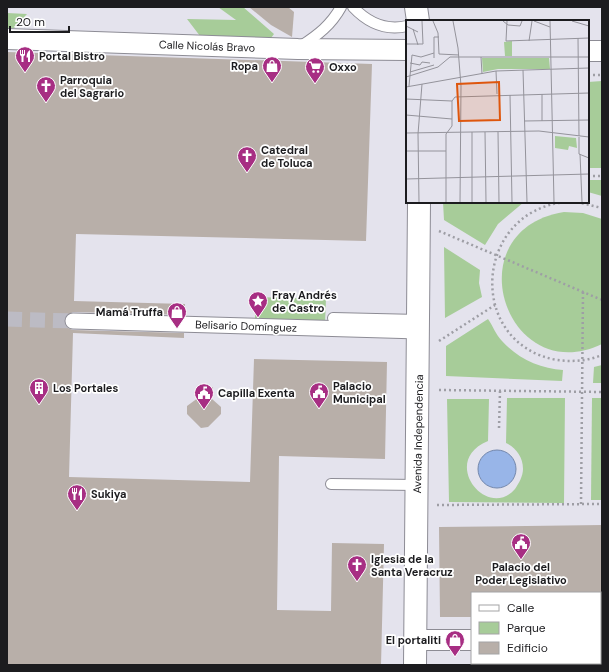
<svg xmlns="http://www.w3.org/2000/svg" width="609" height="672" viewBox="0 0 609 672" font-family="'DM Sans',sans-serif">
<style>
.green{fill:#a7cc99}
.water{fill:#98b5e8;stroke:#7387ac}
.building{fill:#b8afa9}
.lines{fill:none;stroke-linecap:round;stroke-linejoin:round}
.pedestrian-tunnel{stroke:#bcbbc4;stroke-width:15;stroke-dasharray:15 8;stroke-linecap:butt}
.service-casing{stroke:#8d8c95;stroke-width:12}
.pedestrian-casing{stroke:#8d8c95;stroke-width:17}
.minor-casing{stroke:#8d8c95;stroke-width:22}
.secondary-casing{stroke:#8d8c95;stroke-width:24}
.path{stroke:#9e9ea5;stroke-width:2.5;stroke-dasharray:2 3;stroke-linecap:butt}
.service{stroke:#fff;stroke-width:10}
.pedestrian{stroke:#fff;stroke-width:15}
.minor{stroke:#fff;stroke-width:20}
.secondary{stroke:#fff;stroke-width:22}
.labels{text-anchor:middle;stroke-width:3.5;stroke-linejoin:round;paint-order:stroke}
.street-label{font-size:11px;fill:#1c1c1f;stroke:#fff}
.poi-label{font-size:11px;font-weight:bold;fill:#1c1c1f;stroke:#fff;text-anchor:start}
.inset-road{fill:none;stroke:#94939b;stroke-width:1}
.view{fill:#de560d;fill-opacity:0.15;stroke:#de560d;stroke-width:2}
.inset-edge{fill:none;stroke:#1c1c1f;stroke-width:2}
</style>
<rect width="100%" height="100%" fill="#e4e3ed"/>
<g class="green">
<path d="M218,7H243L274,34L271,38L200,36L187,19L236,20Z"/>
<path d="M7,13L27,14L14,28H7Z"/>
<path d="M602,81V168H588V82Z"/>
<path d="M588,180H602V196L588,192Z"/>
<path d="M443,202H524L498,224L485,245L444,220Z"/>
<path d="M564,212L583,213L602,219V344C506,390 453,230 564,212Z"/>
<path d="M444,247L480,270L479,283L482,297L445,318Z"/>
<path d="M255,297L326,299L325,324L255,321Z"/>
<path d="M488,319C493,326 496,335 502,341C517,358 540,369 563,370L562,381L446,376V346Z"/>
<path d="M602,365V383H593L594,367Z"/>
<path d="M507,398H565L564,503L449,502L447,399H489L488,441C439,461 487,521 515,489C519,483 523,476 523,469C523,457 516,448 506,443Z"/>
<path d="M592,398H602V500H591Z"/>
</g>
<circle class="water" cx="497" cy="469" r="19"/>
<g class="building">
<path d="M249,7H288L294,12L292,37L271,25Z"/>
<path d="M7,52L372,64L366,241L76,234L74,301L185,304V315L73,312L66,316L64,321L68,328L73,330L184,333V338L73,333L69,477L250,482L254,359L387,362L385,459L279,456L277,610L331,611L332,543L384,544L381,665H7Z"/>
<path d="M213,387L212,399L221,407V414L208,427L201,428L187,414V406Z"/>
<path d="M602,525V593H472V617H440L439,527Z"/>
</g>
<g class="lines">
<path class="pedestrian-tunnel" d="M7,319L73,321"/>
<g class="service-casing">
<g id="service">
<path d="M353,7C368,23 385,31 407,26"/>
<path d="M301,46C318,35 331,25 341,7"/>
<path d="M333,318L419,320"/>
<path d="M331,484L418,485"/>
</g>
</g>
<g class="pedestrian-casing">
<path id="pedestrian" d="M73,321L419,331"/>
</g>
<g class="minor-casing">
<g id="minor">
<path d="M7,39L298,49L407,50"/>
<path d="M588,51H602"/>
<path d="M600,639H602"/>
<path d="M416,640H472"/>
</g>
</g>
<g class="secondary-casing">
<g id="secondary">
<path d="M416,7L418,21"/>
<path d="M415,665L419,202"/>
</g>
</g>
<g class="path">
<path d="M588,75H602"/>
<path d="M588,176H602"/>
<path d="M565,202C473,212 466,344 557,360C572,362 588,361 602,355"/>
<path d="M577,202L602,208"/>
<path d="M439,231L602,300"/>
<path d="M439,341L495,305"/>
<path d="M439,390L602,392"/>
<path d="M499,428L500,391"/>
<path d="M581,504L583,292"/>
<path d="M437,505L602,504"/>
</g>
<use href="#service" class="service"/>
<use href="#pedestrian" class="pedestrian"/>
<use href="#minor" class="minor"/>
<use href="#secondary" class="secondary"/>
</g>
<defs>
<g id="restaurant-pin" transform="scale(1)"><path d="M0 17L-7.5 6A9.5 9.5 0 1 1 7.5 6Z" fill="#a72e83" stroke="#fff"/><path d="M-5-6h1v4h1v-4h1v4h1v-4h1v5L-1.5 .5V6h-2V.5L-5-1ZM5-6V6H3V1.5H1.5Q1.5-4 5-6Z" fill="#fff"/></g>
<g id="shop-pin" transform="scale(1)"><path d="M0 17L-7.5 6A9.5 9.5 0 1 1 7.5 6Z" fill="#a72e83" stroke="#fff"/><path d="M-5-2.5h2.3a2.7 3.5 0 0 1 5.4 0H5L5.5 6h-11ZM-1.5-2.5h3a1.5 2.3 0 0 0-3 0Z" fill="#fff"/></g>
<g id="supermarket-pin" transform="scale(1)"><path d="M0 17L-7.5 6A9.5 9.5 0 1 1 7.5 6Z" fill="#a72e83" stroke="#fff"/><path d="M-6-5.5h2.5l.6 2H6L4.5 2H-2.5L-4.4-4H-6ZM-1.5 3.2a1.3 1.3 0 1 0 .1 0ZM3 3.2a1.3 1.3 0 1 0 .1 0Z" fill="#fff"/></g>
<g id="church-pin" transform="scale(1)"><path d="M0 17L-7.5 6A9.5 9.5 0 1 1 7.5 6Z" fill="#a72e83" stroke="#fff"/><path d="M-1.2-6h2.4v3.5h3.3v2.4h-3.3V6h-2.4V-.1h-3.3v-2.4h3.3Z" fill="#fff"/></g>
<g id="sight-pin" transform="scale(1)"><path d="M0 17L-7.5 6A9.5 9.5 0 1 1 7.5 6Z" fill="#a72e83" stroke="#fff"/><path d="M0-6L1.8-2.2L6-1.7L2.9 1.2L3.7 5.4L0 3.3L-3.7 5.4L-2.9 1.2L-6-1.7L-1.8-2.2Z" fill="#fff"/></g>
<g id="building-pin" transform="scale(1)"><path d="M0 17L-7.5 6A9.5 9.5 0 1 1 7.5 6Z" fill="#a72e83" stroke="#fff"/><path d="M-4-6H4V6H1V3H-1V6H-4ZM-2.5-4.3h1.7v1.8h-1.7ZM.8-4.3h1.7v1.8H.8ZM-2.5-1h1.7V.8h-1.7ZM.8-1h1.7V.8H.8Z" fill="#fff"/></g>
<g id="civic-pin" transform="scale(1)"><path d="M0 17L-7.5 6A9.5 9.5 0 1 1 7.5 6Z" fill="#a72e83" stroke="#fff"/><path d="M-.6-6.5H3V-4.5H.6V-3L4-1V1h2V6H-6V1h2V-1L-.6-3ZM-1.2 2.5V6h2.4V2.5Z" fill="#fff"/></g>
</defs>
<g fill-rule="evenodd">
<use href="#restaurant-pin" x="25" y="56"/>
<use href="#shop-pin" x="272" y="66"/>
<use href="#supermarket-pin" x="315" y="67"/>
<use href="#church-pin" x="46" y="86"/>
<use href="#church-pin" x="247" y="156"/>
<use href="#sight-pin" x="258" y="301"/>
<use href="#shop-pin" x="177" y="312"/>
<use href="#building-pin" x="39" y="388"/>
<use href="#civic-pin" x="319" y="392"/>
<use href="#civic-pin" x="204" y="393"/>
<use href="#restaurant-pin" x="77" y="494"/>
<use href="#civic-pin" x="521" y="543"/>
<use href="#church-pin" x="357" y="565"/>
<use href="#shop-pin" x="455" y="640"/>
</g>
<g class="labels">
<g class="street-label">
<text transform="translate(207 46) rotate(2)" y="4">Calle Nicolás Bravo</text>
<text transform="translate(246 326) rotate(2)" y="4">Belisario Domínguez</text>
<text transform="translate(418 434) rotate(-89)" y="4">Avenida Independencia</text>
</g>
<g class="poi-label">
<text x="39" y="60">Portal Bistro</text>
<text x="258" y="70" text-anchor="end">Ropa</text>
<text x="329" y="71">Oxxo</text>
<text x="60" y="84">Parroquia<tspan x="60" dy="13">del Sagrario</tspan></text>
<text x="261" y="154">Catedral<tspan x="261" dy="13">de Toluca</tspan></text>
<text x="272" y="299">Fray Andrés<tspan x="272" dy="13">de Castro</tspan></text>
<text x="163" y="316" text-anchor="end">Mamá Truffa</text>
<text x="333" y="390">Palacio<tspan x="333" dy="13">Municipal</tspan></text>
<text x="53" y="392">Los Portales</text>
<text x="218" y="397">Capilla Exenta</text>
<text x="91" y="498">Sukiya</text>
<text x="371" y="563">Iglesia de la<tspan x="371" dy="13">Santa Veracruz</tspan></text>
<text x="521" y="571" text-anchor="middle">Palacio del<tspan x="521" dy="13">Poder Legislativo</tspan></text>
<text x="441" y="644" text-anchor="end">El portaliti</text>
</g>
</g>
<g transform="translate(406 20)">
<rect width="183" height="183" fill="#e4e3ed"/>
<path d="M106,21V36H99L98,22ZM76,38H143L144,49H92L77,52ZM149,116L170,118L171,128L163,126L162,130L149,128Z" fill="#a7cc99"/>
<path class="inset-road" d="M27,1L32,13L33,34L53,35M47,1L52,28L55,66L54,182M97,1L102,5L114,6L116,1M101,1L100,21L183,18M128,1L144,7M144,1L148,182M166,1L183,6M0,6L12,12M7,9L12,25M172,18L173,116M123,21L126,1M0,24H17L16,1M75,37L76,54M28,38V17H33M4,43L14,45L16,42L24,43M117,50L121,182M90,51L91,74M4,52L28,45M0,57L32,47L44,37H183M3,66L6,35L15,37L28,33M0,67L90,51L183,48M136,74V101M104,75L106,182M0,79L46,81M0,95L46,99M118,101L183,100M66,112V182M79,112L80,182M92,112L93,182M0,113L133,111L183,117M173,117V134L183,138M0,131H40M174,134L176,182M0,159L183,154M13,182L12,114L16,64M40,182V114L46,106V81L49,77L183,73"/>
<path class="view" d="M93,62L94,100L53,101L51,64Z"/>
<rect width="183" height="183" class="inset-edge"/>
</g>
<rect width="609" height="672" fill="none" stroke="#1c1c1f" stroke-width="16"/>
<rect x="471" y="592" width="130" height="72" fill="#ffffff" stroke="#a4a4a5"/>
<rect x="479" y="605" width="20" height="6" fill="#ffffff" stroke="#a4a4a5"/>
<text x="507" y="612" font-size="12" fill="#1c1c1f">Calle</text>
<rect x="479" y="622" width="20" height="12" fill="#a7cc99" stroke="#a4a4a5"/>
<text x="507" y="632" font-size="12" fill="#1c1c1f">Parque</text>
<rect x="479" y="642" width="20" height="12" fill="#b8afa9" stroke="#a4a4a5"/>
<text x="507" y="652" font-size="12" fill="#1c1c1f">Edificio</text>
<path d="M10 26v6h59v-6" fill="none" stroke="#1c1c1f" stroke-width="2"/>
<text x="16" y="26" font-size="12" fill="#1c1c1f" stroke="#ffffff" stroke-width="3" paint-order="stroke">20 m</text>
</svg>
